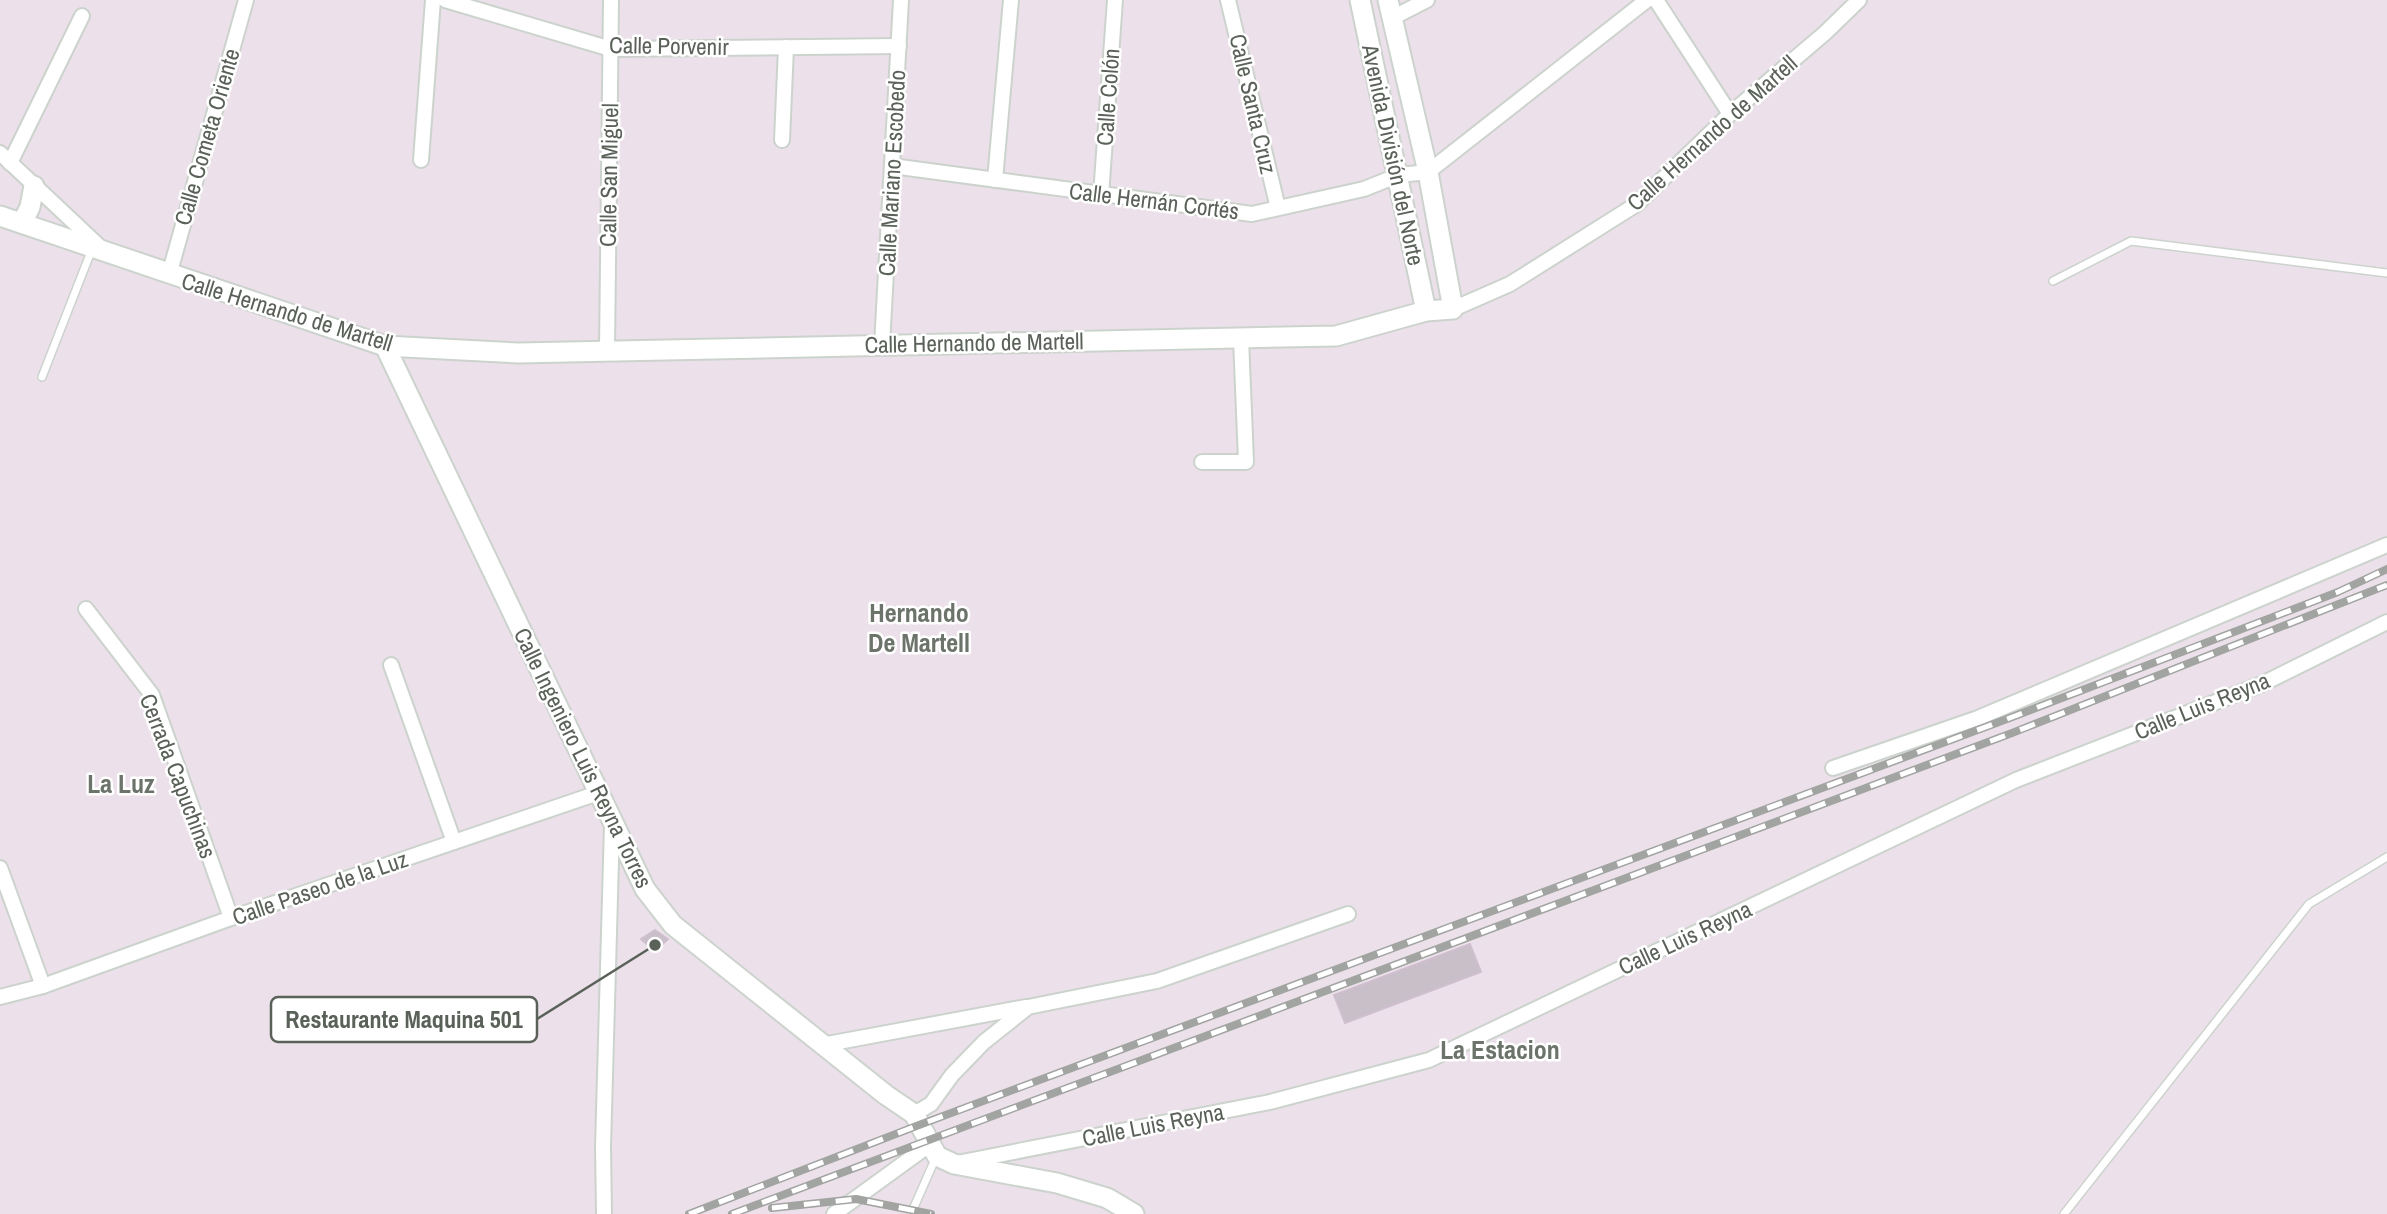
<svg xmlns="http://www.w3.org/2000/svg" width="2387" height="1214" viewBox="0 0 2387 1214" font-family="'Archivo Narrow',sans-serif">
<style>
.building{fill:#c9bfc8;stroke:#d0bfcf;stroke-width:2}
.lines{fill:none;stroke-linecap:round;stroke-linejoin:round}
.service-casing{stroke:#ccd3cd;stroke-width:10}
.minor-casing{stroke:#ccd3cd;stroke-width:18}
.tertiary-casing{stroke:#ccd3cd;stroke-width:23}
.service{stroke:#fff;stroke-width:7}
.minor{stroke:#fff;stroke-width:14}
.tertiary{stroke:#fff;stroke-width:19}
.rail-casing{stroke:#a1a4a1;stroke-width:8}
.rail{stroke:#fff;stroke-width:5;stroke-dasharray:16;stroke-linecap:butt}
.labels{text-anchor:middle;stroke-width:5;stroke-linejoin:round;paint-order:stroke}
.street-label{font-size:23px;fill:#5a6159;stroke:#fff}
.quarter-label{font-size:26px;font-weight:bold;fill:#6b736a;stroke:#fff}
.leader{fill:none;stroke:#5a6159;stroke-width:2.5}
.callout-dot{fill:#5a6159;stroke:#fff;stroke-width:2.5}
.callout{fill:#fff;stroke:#5a6159;stroke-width:2.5}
.callout-label{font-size:24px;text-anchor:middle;font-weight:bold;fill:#5a6159}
</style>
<rect width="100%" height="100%" fill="#ece1ea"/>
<g class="building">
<path d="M655,930L668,939L655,951L641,939Z"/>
<path d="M1470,944L1481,972L1345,1023L1334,995Z"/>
</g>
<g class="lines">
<g class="service-casing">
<g id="service">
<path d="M2053,281L2131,241L2387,273"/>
<path d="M42,377L92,249"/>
<path d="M911,1214L936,1157"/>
<path d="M2064,1214L2309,904L2387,857"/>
</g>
</g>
<g class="minor-casing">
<g id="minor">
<path d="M445,0L611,49L899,46"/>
<path d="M1228,0L1278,208"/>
<path d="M1656,0L1730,114"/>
<path d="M1392,18L1427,0"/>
<path d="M782,140L786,47"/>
<path d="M0,153L100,247"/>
<path d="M421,160L433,0"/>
<path d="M10,163L82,16"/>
<path d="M892,166L1252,214L1364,189L1399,175L1428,172L1647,0"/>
<path d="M995,180L1011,0"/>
<path d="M1101,195L1115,0"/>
<path d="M169,275L246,0"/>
<path d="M1453,309L1510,284L1637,204L1730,114L1825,33L1859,0"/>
<path d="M882,345L901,0"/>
<path d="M607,351L611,0"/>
<path d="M1202,462H1246L1241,338"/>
<path d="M86,609L152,695L231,918"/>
<path d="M391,665L454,842"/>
<path d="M1833,768L1978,718L2387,545"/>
<path d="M0,868L43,986"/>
<path d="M0,997L43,986L231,918L598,793"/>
<path d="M822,1045L1026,1007"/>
<path d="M914,1114L931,1104L952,1075L984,1042L1028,1007L1157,981L1348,914"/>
<path d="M962,1162L1270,1102L1429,1060L2016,780L2262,684L2387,622"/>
<path d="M604,1214L603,1147L612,825"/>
<path d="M834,1214L929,1145"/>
</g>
</g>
<g class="tertiary-casing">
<g id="tertiary">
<path d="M1360,0L1426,311"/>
<path d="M0,216L385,346L518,353L1336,336L1426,311L1453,309L1428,172L1388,0"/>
<path d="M22,223L30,207L34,186"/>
<path d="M385,346L645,889L673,925L886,1095L914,1114L937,1156L954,1164L1057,1183L1107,1198L1134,1214"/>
</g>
</g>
<use href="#service" class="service"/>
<use href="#minor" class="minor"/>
<use href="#tertiary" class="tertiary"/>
<g class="rail-casing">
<g id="rail">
<path d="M772,1208L856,1199L931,1214"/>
<path d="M689,1214L919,1125L2007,719L2338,592L2387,569"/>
<path d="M732,1214L2012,733L2387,585"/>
</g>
</g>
<use href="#rail" class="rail"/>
</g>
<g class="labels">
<g class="street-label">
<text transform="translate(669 46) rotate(1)" y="8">Calle Porvenir</text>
<text transform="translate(1108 97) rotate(-86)" y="8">Calle Colón</text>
<text transform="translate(1253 104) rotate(77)" y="8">Calle Santa Cruz</text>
<text transform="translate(1712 133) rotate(-42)" y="8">Calle Hernando de Martell</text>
<text transform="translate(207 137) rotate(-74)" y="8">Calle Cometa Oriente</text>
<text transform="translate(1393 155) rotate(78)" y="8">Avenida División del Norte</text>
<text transform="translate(892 173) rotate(-87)" y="8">Calle Mariano Escobedo</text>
<text transform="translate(609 175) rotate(-89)" y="8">Calle San Miguel</text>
<text transform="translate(1154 201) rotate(7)" y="8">Calle Hernán Cortés</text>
<text transform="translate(287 312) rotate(17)" y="8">Calle Hernando de Martell</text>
<text transform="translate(974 343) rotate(-1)" y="8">Calle Hernando de Martell</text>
<text transform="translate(2202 706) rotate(-22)" y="8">Calle Luis Reyna</text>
<text transform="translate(583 758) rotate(64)" y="8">Calle Ingeniero Luis Reyna Torres</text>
<text transform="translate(178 776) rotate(69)" y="8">Cerrada Capuchinas</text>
<text transform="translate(320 888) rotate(-19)" y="8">Calle Paseo de la Luz</text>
<text transform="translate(1685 938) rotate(-25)" y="8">Calle Luis Reyna</text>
<text transform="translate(1153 1125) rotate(-11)" y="8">Calle Luis Reyna</text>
</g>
<g class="quarter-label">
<text x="919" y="622">Hernando<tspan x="919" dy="30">De Martell</tspan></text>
<text x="121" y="793">La Luz</text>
<text x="1500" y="1059">La Estacion</text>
</g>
</g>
<path class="leader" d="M655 945L537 1019"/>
<circle class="callout-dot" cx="655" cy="945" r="7"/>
<rect class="callout" x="271" y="997" width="266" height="45" rx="7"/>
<g class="callout-label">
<text x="404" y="1028">Restaurante Maquina 501</text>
</g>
</svg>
